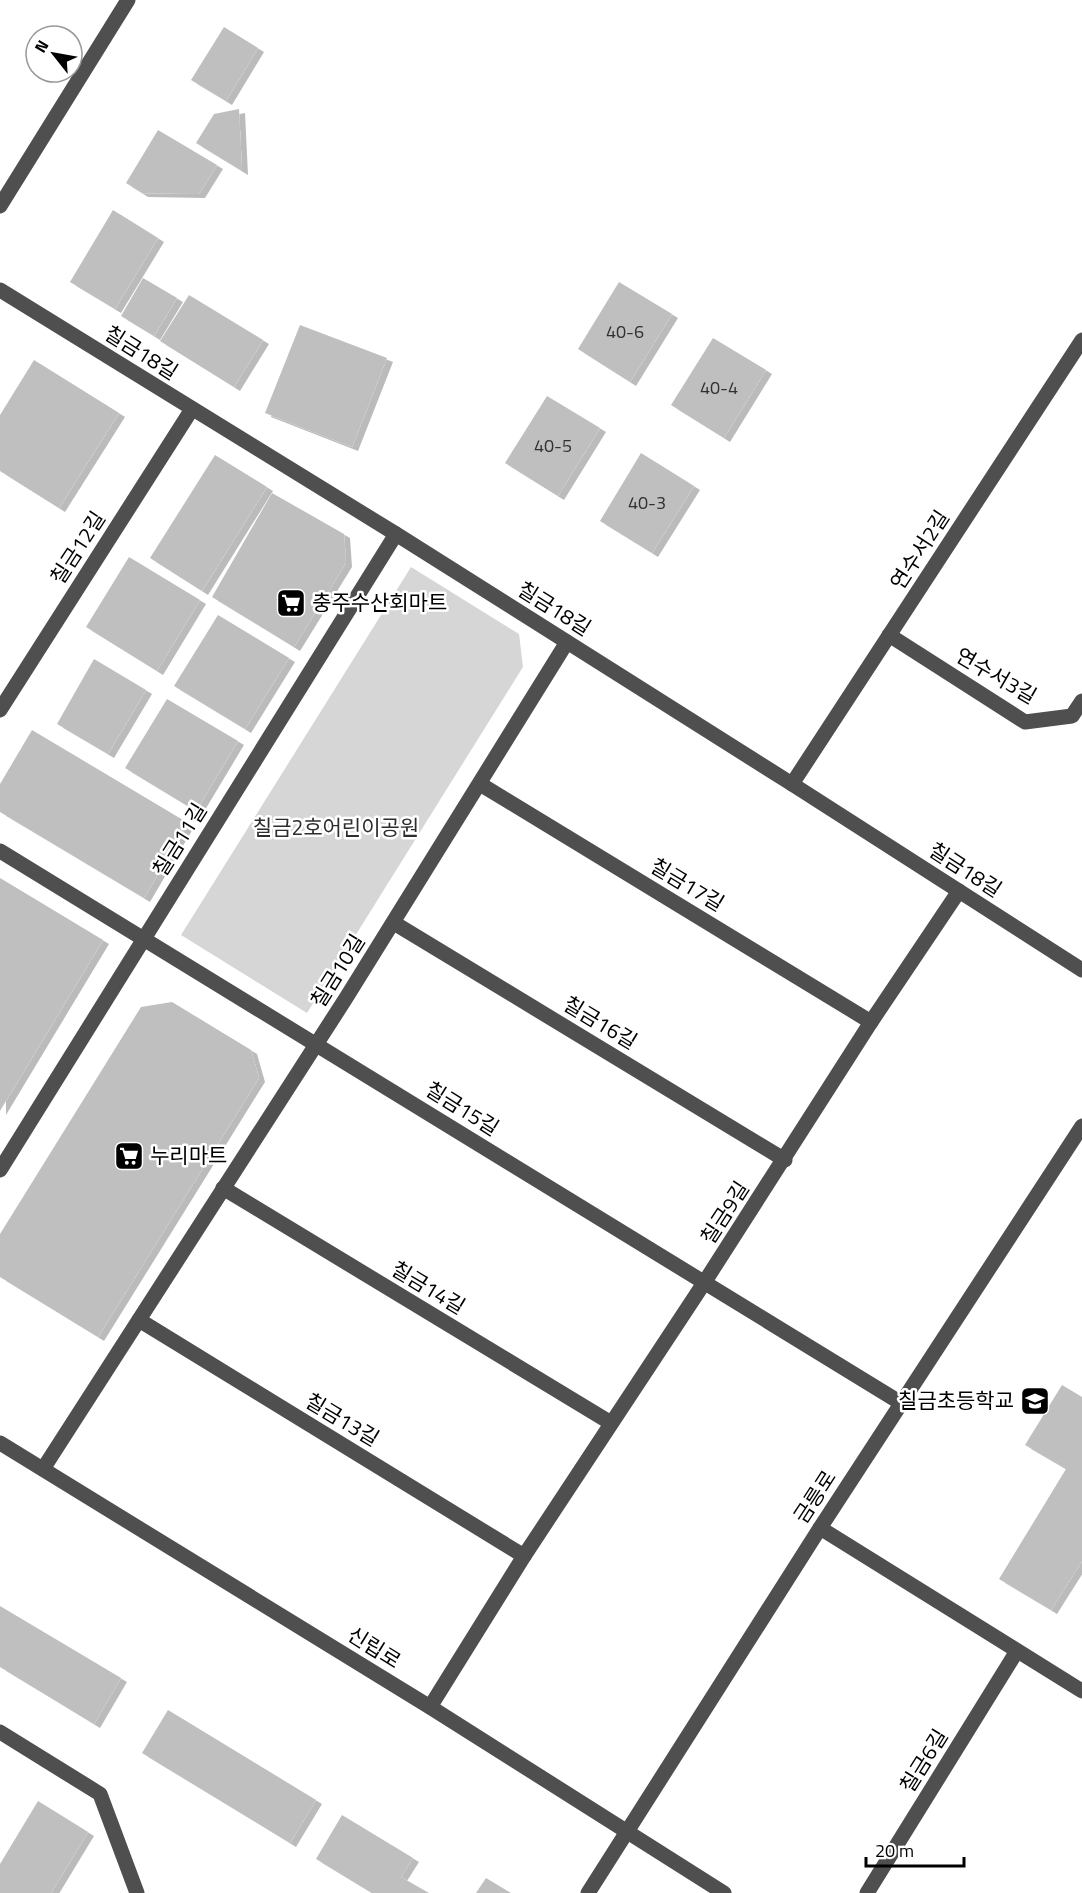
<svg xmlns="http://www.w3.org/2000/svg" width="1082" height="1893" viewBox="0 0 1082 1893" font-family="'Titillium Web','Noto Sans KR',sans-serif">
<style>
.green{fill:#d6d6d6}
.building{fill:#bfbfbf;filter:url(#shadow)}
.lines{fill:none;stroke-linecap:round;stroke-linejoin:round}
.minor{stroke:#4f4f4f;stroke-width:15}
.labels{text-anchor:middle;stroke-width:5;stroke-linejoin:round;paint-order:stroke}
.number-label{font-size:18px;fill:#303030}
.street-label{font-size:21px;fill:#000;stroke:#fff}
.poi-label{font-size:21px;fill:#000;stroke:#fff;text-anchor:start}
.park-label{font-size:21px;fill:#2d2d2d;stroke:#fff}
</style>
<defs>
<filter id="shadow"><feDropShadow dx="6" dy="4" stdDeviation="0" flood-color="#0004"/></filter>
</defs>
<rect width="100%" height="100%" fill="#fff"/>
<path class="green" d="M411,567L519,634L523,667L307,1013L181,935Z"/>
<g class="building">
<path d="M224,27L258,48L226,101L191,80Z"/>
<path d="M239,109L242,171L196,143L214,114Z"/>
<path d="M158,130L217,165L199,194L142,193L126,183Z"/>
<path d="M113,210L158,238L115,309L70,282Z"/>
<path d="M143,278L177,298L154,336L121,316Z"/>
<path d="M619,282L672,314L630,382L578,349Z"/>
<path d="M189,295L263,340L234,387L160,341Z"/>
<path d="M300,325L387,358L352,447L265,413Z"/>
<path d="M713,338L766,370L724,438L671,405Z"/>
<path d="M34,360L119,413L59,508L0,471V415Z"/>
<path d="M547,396L600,428L558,496L505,463Z"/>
<path d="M641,453L694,486L652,553L600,521Z"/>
<path d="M215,455L267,487L202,591L150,558Z"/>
<path d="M272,493L344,534L346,563L294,647L212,597Z"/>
<path d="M129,557L200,600L157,671L86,627Z"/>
<path d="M218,615L289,658L245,729L174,686Z"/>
<path d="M94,659L146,690L108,754L57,724Z"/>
<path d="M167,699L238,741L196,811L125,768Z"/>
<path d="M32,730L188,823L144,898L0,812V784Z"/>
<path d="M0,878L103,940L0,1111Z"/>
<path d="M172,1002L251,1050L259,1078L98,1337L0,1277V1234L141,1007Z"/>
<path d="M1062,1385L1082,1397V1561L1051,1610L999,1579L1066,1469L1025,1445Z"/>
<path d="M0,1606L121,1678L94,1724L0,1667Z"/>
<path d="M168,1710L316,1800L290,1843L142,1753Z"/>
<path d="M38,1801L88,1832L51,1893H0V1864Z"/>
<path d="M342,1815L413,1858L401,1877L429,1893H372L316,1859Z"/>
<path d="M486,1878L511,1893H476Z"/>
</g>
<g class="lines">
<g class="minor">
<path d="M0,206L128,0"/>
<path d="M0,290L396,534L792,784L1082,970"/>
<path d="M889,635L1025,722L1072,716L1082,701"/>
<path d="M0,710L192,409"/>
<path d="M480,784L871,1022"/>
<path d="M792,784L1082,340"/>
<path d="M0,851L901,1403"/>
<path d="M394,923L785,1160"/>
<path d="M0,1170L396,534"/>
<path d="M223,1188L611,1423"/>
<path d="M139,1320L524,1556"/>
<path d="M0,1443L430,1707L724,1893"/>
<path d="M43,1469L346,998L567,642"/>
<path d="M820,1528L1082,1691"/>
<path d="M430,1707L524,1556L704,1283L871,1022L959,891"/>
<path d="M0,1732L100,1794L137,1893"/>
<path d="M588,1893L820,1528L1082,1126"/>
<path d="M867,1893L1017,1651"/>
</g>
</g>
<defs>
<g id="supermarket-square" transform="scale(1.5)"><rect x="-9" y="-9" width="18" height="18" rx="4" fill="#000" stroke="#fff"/><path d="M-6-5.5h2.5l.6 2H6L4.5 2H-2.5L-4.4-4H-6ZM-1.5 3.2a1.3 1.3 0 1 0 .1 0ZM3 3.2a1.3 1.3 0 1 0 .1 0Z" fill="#fff"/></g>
<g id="school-square" transform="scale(1.5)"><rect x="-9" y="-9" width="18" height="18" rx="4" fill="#000" stroke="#fff"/><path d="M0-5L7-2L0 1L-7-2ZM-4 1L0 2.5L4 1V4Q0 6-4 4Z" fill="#fff"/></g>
</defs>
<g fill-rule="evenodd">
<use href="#supermarket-square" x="291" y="603"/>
<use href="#supermarket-square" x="129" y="1156"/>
<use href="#school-square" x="1035" y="1401"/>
</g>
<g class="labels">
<g class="number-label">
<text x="625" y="338">40-6</text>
<text x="719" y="394">40-4</text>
<text x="553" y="452">40-5</text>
<text x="647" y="509">40-3</text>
</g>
<g class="street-label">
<text transform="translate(141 353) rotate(32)" y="7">칠금18길</text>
<text transform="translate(78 548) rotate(-57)" y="7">칠금12길</text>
<text transform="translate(920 550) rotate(-57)" y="7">연수서2길</text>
<text transform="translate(554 609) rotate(32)" y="7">칠금18길</text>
<text transform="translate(996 676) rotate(30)" y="7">연수서3길</text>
<text transform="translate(180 840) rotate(-58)" y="7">칠금11길</text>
<text transform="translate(965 870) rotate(33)" y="7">칠금18길</text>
<text transform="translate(687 885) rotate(31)" y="7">칠금17길</text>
<text transform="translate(338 971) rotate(-58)" y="7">칠금10길</text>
<text transform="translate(600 1023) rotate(31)" y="7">칠금16길</text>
<text transform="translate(462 1109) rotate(32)" y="7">칠금15길</text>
<text transform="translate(725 1213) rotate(-57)" y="7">칠금9길</text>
<text transform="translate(428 1288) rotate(31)" y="7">칠금14길</text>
<text transform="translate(342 1420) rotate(31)" y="7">칠금13길</text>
<text transform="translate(815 1497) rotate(-57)" y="7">금릉로</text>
<text transform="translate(374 1648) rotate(32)" y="7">신립로</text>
<text transform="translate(924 1761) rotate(-58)" y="7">칠금6길</text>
</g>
<g class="poi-label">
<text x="312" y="610">충주수산회마트</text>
<text x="150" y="1163">누리마트</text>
<text x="1014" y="1408" text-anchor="end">칠금초등학교</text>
</g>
<g class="park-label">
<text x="336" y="835">칠금2호어린이공원</text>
</g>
</g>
<g transform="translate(54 54) rotate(301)"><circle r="28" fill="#ffffff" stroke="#999999" stroke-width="1.5"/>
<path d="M0-4.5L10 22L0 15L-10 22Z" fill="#000000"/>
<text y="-9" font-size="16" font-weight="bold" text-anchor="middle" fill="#000000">N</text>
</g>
<path d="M866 1857v9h98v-9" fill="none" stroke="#000000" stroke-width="3"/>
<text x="875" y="1857" font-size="18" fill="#000000" stroke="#ffffff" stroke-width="4.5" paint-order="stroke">20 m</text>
</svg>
